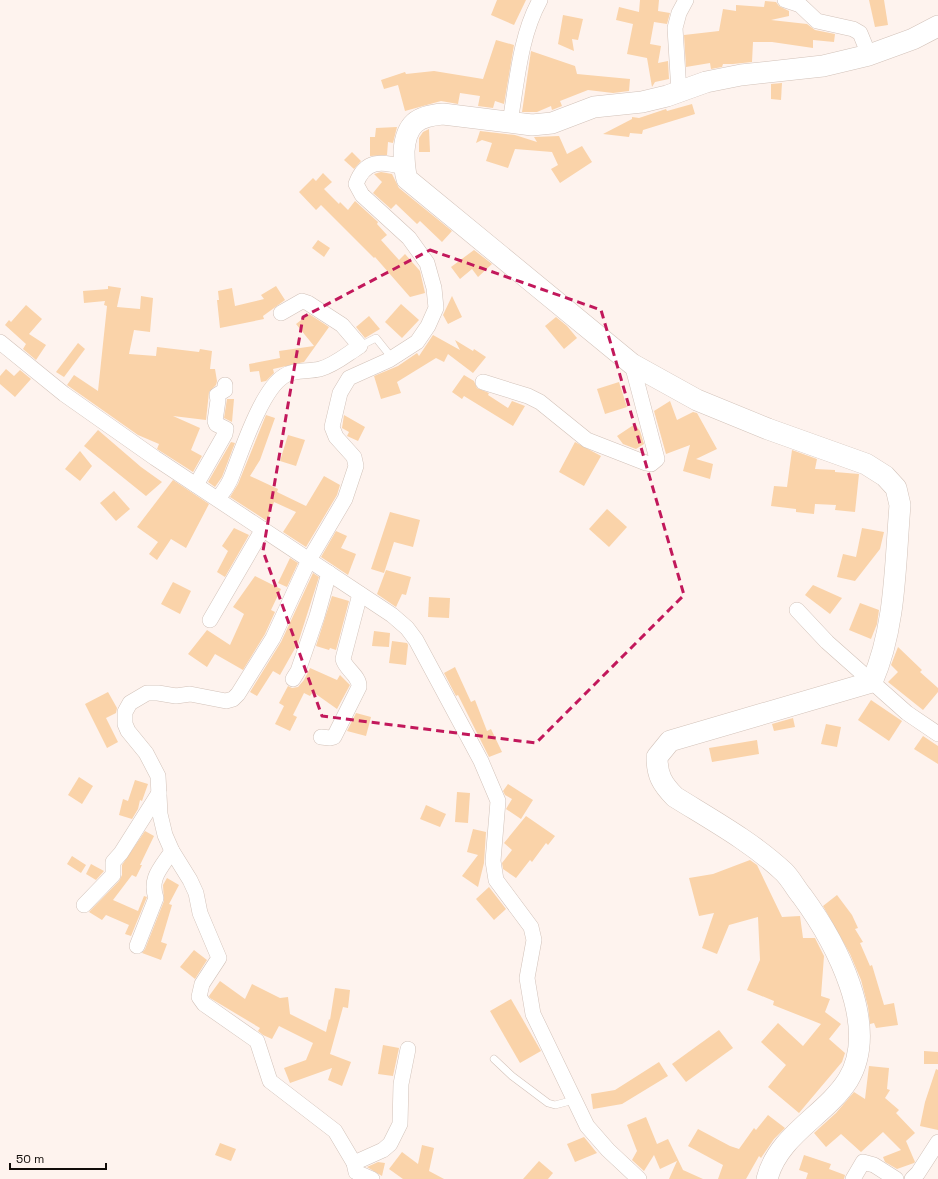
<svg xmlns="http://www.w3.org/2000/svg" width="938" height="1179" viewBox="0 0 938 1179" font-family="'Space Grotesk',sans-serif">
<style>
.building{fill:#fad3a9}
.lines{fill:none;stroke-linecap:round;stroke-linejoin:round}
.lane-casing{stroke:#d2c2b9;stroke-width:8}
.street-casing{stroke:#d2c2b9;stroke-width:16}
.secondary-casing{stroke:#d2c2b9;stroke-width:22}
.lane{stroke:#fff;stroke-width:7}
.street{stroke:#fff;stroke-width:15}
.secondary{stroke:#fff;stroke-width:21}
.marked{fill:none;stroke:#c2185b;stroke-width:3;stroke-dasharray:8 5;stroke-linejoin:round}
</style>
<rect width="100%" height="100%" fill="#fef3ee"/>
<g class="building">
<path d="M497,0H526L514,25L491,15Z"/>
<path d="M640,0H659L658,11L670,13L667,24L654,22L650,44L661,46L658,63L668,61L669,79L655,82L652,87L647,58L627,54L633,24L616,20L619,7L639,12Z"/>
<path d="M869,0H884L888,25L875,27Z"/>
<path d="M765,1L776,2L779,6L789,11V16L771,20L807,24L815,30L835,34L834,42L813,40V48L772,42H753L752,62L733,64H723L722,67L711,69L710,63L686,67L684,35L719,31L723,9L736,11V5L764,7Z"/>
<path d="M563,15L583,19L578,40L572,39L574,51L558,44Z"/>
<path d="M496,40L514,45L504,104L495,101L493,108L478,106L480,96L460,93L458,104L441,101L405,111L398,85L384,89L381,80L405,72L406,74L434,71L483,79Z"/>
<path d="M531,51L575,66L577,74L630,79L629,91L613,93L588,90L560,101L562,106L552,110L551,106L537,112H522Z"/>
<path d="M782,83L781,100L771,99V84Z"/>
<path d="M692,104L695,114L643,130L642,134L630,133L629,137L603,134L632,119V117L639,118L666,109L667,111Z"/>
<path d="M397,127L393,143L388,142L387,155L370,156V137H375L376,128Z"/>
<path d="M429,129L430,152H419V138L423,132Z"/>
<path d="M480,131L515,135L537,142L534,137L559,136L567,154L582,146L592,162L560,183L551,169L558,165L552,152L515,149L508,168L486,161L492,143L482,140L476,143Z"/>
<path d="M352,152L361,161L354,169L344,160Z"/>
<path d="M381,172L392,174L399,188L452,231L442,242L420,221L417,224L396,204L391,209L373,193L382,182L374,174Z"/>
<path d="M323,173L332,182L324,189L339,204L340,202L348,210L355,201L378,222L377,224L387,235L381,240L399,260L405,254L420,271L425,293L410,297L375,257L374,258L321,205L316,210L299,192L313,178L316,181Z"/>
<path d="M318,240L330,248L324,257L312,248Z"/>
<path d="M474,250L492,264L478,277L472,269L460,279L451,267Z"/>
<path d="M108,286L121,288L117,307L140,309L141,296L153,298L150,332L134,330L129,354L156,356L157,347L199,352L200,349L212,351L210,369H215L217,381L216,385L209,392L206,420L173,416L200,428L191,450L202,456L193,472L157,449L159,444L138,435L67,385L74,375L98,391L107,306L104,305L105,301L84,303L83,291L108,289Z"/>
<path d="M276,286L285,300L263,316L264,319L220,328L217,300H219L218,291L232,288L235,306L264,299L261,295Z"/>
<path d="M452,296L462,317L448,324L443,315Z"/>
<path d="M401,304L419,320L402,338L385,322Z"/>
<path d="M26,305L42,319L29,334L46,345L36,360L23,349L26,344L5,325L9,320L11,322Z"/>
<path d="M309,314L329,327L304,362L273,369L274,373L266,381L261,382L259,371L250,372L249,364L280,358L279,351L314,346L296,324Z"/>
<path d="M369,316L380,329L365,338L356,327Z"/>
<path d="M556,317L567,326L577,338L564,349L545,326Z"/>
<path d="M433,335L460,350L455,340L473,351L474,349L486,357L473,373L448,354L444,362L436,358L397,382L401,393L381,399L374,376L398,366L417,353L419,356Z"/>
<path d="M78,343L85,349L64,377L56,372Z"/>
<path d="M6,369L14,376L20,370L31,379L15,397L0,384V376Z"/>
<path d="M464,375L474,381L477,388L489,393L488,395L508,408L512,401L525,406L513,426L464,396L462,399L452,392Z"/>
<path d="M619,382L627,407L605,414L597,389Z"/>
<path d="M227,399H234L232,422L224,418Z"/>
<path d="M670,401L677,420L693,412L697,413L717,449L696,459L713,464L710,479L683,471L690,445L666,454L654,411Z"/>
<path d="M266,415L275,418L260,460L250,476L278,489L277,492L306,506L324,476L340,485L337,495L306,547L283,532L296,512L274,502L267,521L230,497L238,484Z"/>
<path d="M344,415L365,427L358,441L347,436L349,432L342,428Z"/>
<path d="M635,424L640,431L644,444L636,449L623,444L617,436Z"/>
<path d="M98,430L141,467L162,482L146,496L84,446Z"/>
<path d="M288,435L305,440L296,466L280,461Z"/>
<path d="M231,442L235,443L222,477L215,487L208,482Z"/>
<path d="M575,442L601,456L584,486L559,472Z"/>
<path d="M792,450L817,459L815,469L835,470V472L859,474L855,512L835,510L836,505L815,504L814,514L796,512V509L771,506L774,486L787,487Z"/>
<path d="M80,451L92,466L80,481L65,469Z"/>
<path d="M173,480L209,504L186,548L171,539L157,560L149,554L158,542L137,527Z"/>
<path d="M114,491L130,509L116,521L100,503Z"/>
<path d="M607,509L627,527L609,547L589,529Z"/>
<path d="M390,512L420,520L413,547L394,542L384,573L371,569Z"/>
<path d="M234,528L249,535L225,577L217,572L228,551L222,546Z"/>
<path d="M862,528L884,532L880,549L855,581L837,577L843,554L856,557Z"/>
<path d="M336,531L347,536L341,548L356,554L348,575L321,557Z"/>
<path d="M290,558L298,563L287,587L278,583Z"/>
<path d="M386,570L411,577L406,595L402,594L396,607L377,594Z"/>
<path d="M313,573L319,577L298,643L280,675L273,671L257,696L250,692L281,642Z"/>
<path d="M255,576L281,589L271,610L275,612L265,634L243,670L215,654L207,667L188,654L207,630L230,645L244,614L233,607Z"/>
<path d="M173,582L191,591L180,614L161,604Z"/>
<path d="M813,585L842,598L830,614L805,595Z"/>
<path d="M332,596L349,601L336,650L330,648L329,650L316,646Z"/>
<path d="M429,597L450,598L449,618L428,617Z"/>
<path d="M860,603L879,610L877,624L871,639L849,630Z"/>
<path d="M374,631L390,633L389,647L372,646Z"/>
<path d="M392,641L407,643L408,645L406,665L389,663Z"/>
<path d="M898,647L922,670L920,672L938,688V692L923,710L888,682L898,672L891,665Z"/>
<path d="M455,667L471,702L475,700L487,731L491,729L502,752L489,757L458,695L456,696L444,673Z"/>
<path d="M310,668L337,680L340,675L350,685L337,709L313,692L310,696L304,693L293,715L297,717L290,731L275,724L284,706L279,703L288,686L292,688L298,687L304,680Z"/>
<path d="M108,692L117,708L116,713L106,718L118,742L107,748L85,704Z"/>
<path d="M871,700L902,721L889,741L858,720Z"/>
<path d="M356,713L371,717L366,736L347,731Z"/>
<path d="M793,718L795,727L774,731L772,724Z"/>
<path d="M826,724L841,727L837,747L821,744Z"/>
<path d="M923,736L938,746V764L914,749Z"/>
<path d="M757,740L759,754L712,762L709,748Z"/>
<path d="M79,777L93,786L82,804L68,795Z"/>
<path d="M135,780L148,784L142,801L140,800L138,809L132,819L119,815L123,799L128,801Z"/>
<path d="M508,784L533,800L521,819L506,809L512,799L505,795L503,791Z"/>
<path d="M457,792L470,793L468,823L455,822Z"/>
<path d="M426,805L446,814L440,827L420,819Z"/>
<path d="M526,816L555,836L548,845L546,843L532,862L530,860L516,878L503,869L502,863L512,850L504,843Z"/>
<path d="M473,829L486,832L484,863L478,887L462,876L478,855L467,852Z"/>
<path d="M145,831L154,836L140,865H142L136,877L132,875L113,900L138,911L144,896L147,897L131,936L125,934L129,925L106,915L102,920L89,912L119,881L122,875V865Z"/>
<path d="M72,856L86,865L81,873L67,864Z"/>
<path d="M750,860L757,865L782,917L800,916L803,938H815L824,956L821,996L830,999L825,1012L841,1024L829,1039L845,1053L842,1062L799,1113L768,1087L786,1065L761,1042L778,1023L803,1046L821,1024L773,1005L774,1001L747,990L760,960L758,917L729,925L717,954L702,948L714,913L699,916L689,878L713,874Z"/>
<path d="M91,864L104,871L96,880L86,874Z"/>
<path d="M167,878L179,885L169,904L172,905L161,942L167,944L161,960L142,953L145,949L164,901L163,885Z"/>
<path d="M489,887L506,909L494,920L476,899Z"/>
<path d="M837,895L852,915L858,928L855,929L863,942L860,943L870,966L872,965L884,1005L894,1003L898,1025L876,1028L874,1023L870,1024L868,1007L861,980L850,954L823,906Z"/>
<path d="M194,950L207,960L195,979L180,967Z"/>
<path d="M220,981L245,999L252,984L280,998L288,997L290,1014L326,1032L329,1019L330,1020L335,988L350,990L348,1008L343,1007L330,1054L351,1062L342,1086L328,1080L332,1068L290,1083L284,1068L306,1060L313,1043L279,1026L272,1039L263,1035L258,1031L260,1028L210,998L209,996Z"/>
<path d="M511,999L541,1051L520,1063L490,1011Z"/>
<path d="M719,1030L733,1048L686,1082L672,1064Z"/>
<path d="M383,1045L399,1048L393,1076L378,1074Z"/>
<path d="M924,1051L938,1052V1064H924Z"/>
<path d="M659,1062L668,1076L622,1104L593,1109L591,1094L615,1090Z"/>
<path d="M869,1066L889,1068L887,1089L890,1090L885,1098L899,1110L896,1113L915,1133L906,1141L915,1162L914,1163L897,1169L885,1162L883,1157L901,1150L883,1132L861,1152L841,1134L826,1147L814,1133L836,1113L854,1092L865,1099Z"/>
<path d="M936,1069L938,1070V1130L920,1126L925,1102Z"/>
<path d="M768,1115L785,1128L774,1139L761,1158L759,1156L746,1179H718L723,1165L688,1146L698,1129L730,1146L739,1149L754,1128L756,1130Z"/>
<path d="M646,1117L657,1144L668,1139L683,1170L703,1179H669L677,1161L660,1169L654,1155L644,1171L632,1160L637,1151L627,1125Z"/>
<path d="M584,1137L597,1153L575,1162L567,1144Z"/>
<path d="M220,1143L236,1149L231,1161L215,1155Z"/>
<path d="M422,1145L434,1148L429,1171L444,1179H403L389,1169L402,1152L418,1164Z"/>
<path d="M804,1155L831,1164L829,1169L845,1175L844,1179H806L808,1173L799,1170Z"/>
<path d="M539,1161L553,1173L548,1179H523Z"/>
<path d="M378,1162L385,1163L382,1176L367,1167Z"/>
</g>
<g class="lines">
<g class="lane-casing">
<g id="lane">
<path d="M360,346L376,338L392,358"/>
<path d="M494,1059L512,1076L548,1103L555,1105L574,1100"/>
</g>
</g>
<g class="street-casing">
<g id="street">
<path d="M785,0L800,5L817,21L853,29L860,33L869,55"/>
<path d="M679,92L675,28L679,13L686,0"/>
<path d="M510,122C517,82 520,36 540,0"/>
<path d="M0,342L64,394L155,458L392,615L407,628L416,640L481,761L498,801L493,861L496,880L531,927L534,940L527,978L533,1014L587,1126L608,1150L639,1179"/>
<path d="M483,382L528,396L540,402L587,440L646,463L651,464L657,459L632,364"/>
<path d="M196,485L225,434L226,429L216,424L215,421L218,400L217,395L225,390V385"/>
<path d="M218,499C222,493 228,486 231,478C241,453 261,390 284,376C294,369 308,372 320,369C335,365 347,354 360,346L342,325L308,303L302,301L281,313"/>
<path d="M797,610L827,642L907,713L938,734"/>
<path d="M210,620L263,529"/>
<path d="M293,679L298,671L317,616L329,573"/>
<path d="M321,737L330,738L334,737L359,687C360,676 345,669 343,659L360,594"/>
<path d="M84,905L113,875V862L121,853L159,793"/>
<path d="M137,946L156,898C149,878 161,868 172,851"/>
<path d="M354,1163L383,1150L390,1144L400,1124L401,1084L408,1049"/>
<path d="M372,1179L356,1172L354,1163L335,1131L270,1081L257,1041L204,1004L199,997L202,984L219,958L200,913L196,893L190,880L172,851L165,835L160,814L158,776L146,753L128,731L125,724V712L130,703L147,693H158L176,696L190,694L226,701L233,699L238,694L273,638L309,560L345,499L356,466L354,457L336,437L332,427L340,393L349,378L389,360L417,342L428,326L436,308L434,288L427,263L409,238L362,195L356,184C365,159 382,161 403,167"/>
<path d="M853,1179L863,1162L874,1165L896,1179"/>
<path d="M912,1179L918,1173L938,1142"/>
</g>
</g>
<g class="secondary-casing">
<path id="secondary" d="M767,1179C778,1135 825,1116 848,1080C881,1026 835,941 802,896C796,889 791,879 784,872C752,842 712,820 675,797C662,784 657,775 657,757L670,741L872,682C896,627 895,564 900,505L896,488L885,476L866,464L768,429L697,400L632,364L407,179C404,169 404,161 404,151C406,124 417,116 443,114L532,125L552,123L594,107L642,102L667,96L706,82L741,75L823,66L869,55L913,39L938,26"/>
</g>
<use href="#lane" class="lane"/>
<use href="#street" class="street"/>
<use href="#secondary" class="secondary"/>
</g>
<path class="marked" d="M430,250L601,310L684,595L536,743L322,716L263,551L303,317Z"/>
<path d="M10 1163v6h96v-6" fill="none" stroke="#110c09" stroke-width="2"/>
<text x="16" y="1163" font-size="12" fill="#110c09" stroke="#fef3ee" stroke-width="3" paint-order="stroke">50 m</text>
</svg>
